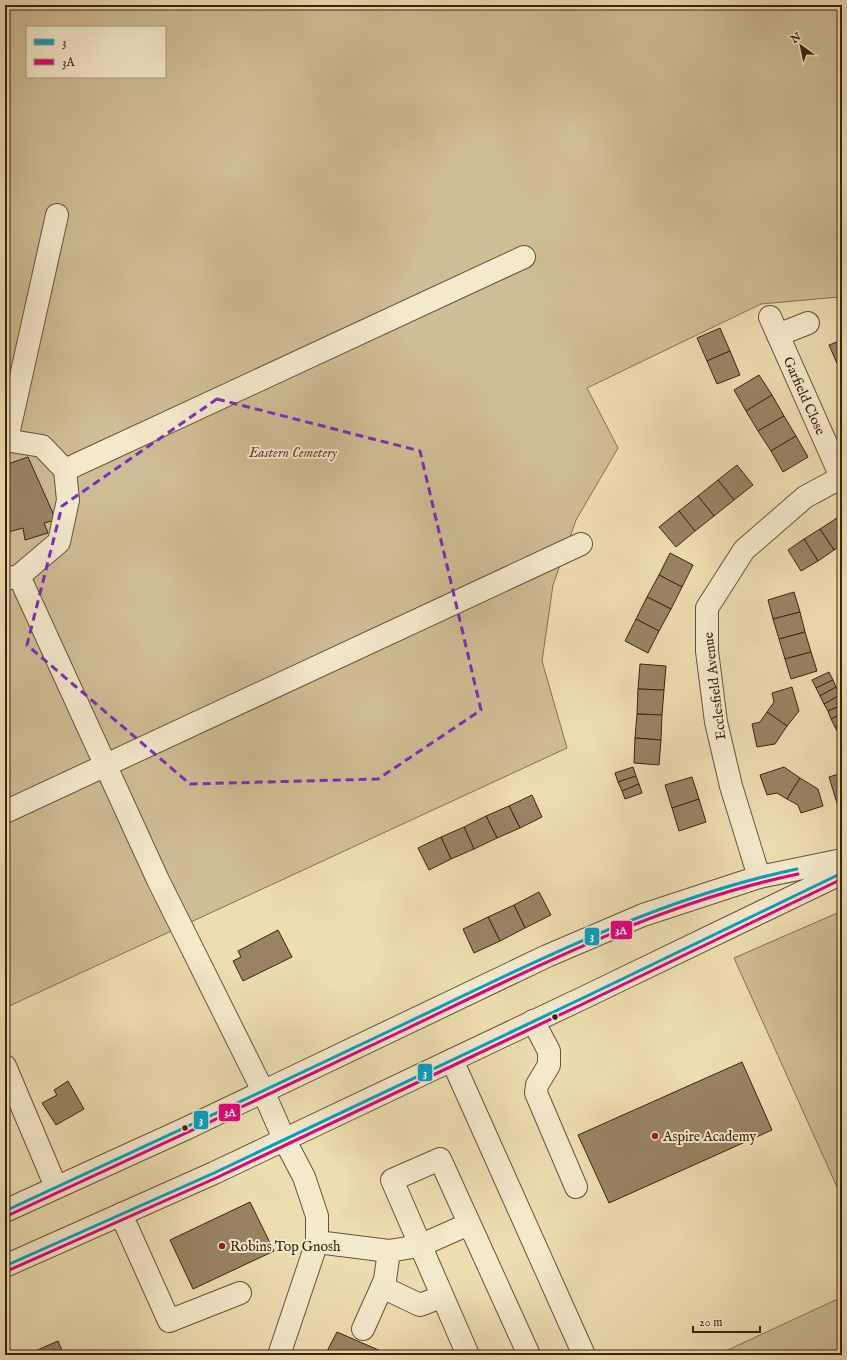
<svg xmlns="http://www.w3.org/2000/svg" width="847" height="1360" viewBox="0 0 847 1360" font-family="'IM FELL English',serif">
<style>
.green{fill:#cebe95;stroke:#867054;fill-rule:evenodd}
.building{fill:#988464;stroke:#3d2212}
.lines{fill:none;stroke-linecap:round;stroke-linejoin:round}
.minor-casing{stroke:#69513a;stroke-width:24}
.minor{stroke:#f3eacc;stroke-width:22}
.bus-1-casing{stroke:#f3eacc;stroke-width:6}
.bus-2-casing{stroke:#f3eacc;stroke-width:6}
.bus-1{stroke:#03a2c5;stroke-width:3}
.bus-2{stroke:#e5007d;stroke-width:3}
.marked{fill:none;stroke:#7b2cbf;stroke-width:3;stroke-dasharray:8 5;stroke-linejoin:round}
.bus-dot{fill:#3d2212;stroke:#f3eacc;stroke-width:1.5}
.poi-dot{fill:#8f2418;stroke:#f3eacc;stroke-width:1.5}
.labels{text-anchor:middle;stroke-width:4;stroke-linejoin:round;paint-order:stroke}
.street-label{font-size:14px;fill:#3d2212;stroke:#f3eacc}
.park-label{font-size:14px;font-style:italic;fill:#614933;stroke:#f3eacc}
.poi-label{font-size:14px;fill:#3d2212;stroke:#f3eacc;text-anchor:start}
.line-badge{stroke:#f3eacc;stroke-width:1.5}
.badge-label{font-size:11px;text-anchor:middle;font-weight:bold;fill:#fff}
</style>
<rect width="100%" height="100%" fill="#ecdeb0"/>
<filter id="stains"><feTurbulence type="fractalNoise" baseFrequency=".005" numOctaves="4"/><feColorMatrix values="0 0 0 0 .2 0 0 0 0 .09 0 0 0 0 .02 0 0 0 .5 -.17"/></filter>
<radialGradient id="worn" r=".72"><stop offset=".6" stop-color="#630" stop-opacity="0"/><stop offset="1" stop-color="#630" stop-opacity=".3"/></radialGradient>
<g class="green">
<path d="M5,5H842V296L839,297L761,304L587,388L618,448L576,520L553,585L542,661L567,748L5,1008ZM27,27H165V77H27Z"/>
<path d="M842,911V1198L734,958Z"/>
<path d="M842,1297V1355H717Z"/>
</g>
<g class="building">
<path d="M720,328L730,351L707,361L697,338Z"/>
<path d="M842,340V366L839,368L829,345Z"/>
<path d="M730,351L740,375L717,384L707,361Z"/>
<path d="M759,375L772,395L746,411L734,390Z"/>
<path d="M772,395L784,416L758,431L746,411Z"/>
<path d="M784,416L796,436L771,451L758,431Z"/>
<path d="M796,436L808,457L783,472L771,451Z"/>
<path d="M28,457L56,520L44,523L48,533L25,540L23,528L5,533V465Z"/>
<path d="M737,465L753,485L734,500L718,480Z"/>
<path d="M718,480L734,500L714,516L698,496Z"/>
<path d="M698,496L714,516L695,531L679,511Z"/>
<path d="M679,511L695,531L676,547L659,527Z"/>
<path d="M842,515V527L837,518Z"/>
<path d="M837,518L842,527V545L834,550L820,529Z"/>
<path d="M820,529L834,550L818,561L804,539Z"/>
<path d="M804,539L818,561L801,571L788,550Z"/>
<path d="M670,553L693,565L682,587L659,575Z"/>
<path d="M659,575L682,587L671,609L647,597Z"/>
<path d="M794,592L800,612L773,619L768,600Z"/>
<path d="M647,597L671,609L659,631L636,619Z"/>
<path d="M800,612L805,632L779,639L773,619Z"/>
<path d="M636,619L659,631L648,653L625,641Z"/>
<path d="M805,632L811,652L785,659L779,639Z"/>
<path d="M811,652L817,671L791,679L785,659Z"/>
<path d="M640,664L666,666L664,690L638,689Z"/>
<path d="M829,672L833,680L816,688L812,680Z"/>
<path d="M833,680L836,687L820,696L816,688Z"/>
<path d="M792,687L799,711L787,726L767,712L774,702L772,693Z"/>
<path d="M836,687L840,695L824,704L820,696Z"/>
<path d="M638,689L664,690L662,715L637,714Z"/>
<path d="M840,695L842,698V705L828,711L824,704Z"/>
<path d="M842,705V714L831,719L828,711Z"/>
<path d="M767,712L787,726L775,744L757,747L752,724L760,722Z"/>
<path d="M637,714L662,715L661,740L635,738Z"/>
<path d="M842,714V724L835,727L831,719Z"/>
<path d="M842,724V734L839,735L835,727Z"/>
<path d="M635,738L661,740L659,765L634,763Z"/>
<path d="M633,767L636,776L618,782L615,773Z"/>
<path d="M784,767L800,778L787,799L777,793L767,795L760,775Z"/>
<path d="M842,773V801L837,803L829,777Z"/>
<path d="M636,776L639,784L622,791L618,782Z"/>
<path d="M692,777L699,799L672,808L665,785Z"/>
<path d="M800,778L818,789L823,806L801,813L798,805L787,799Z"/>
<path d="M639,784L642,793L625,799L622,791Z"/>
<path d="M532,795L542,817L520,828L509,806Z"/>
<path d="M699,799L706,822L679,831L672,808Z"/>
<path d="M509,806L520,828L497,838L486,816Z"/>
<path d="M486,816L497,838L474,849L464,827Z"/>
<path d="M464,827L474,849L451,859L441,837Z"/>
<path d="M441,837L451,859L429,870L418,848Z"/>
<path d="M539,892L551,915L525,928L514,905Z"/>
<path d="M514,905L525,928L500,941L488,917Z"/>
<path d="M488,917L500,941L474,953L463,929Z"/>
<path d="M278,930L292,957L243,981L233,961L241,957L238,951Z"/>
<path d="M742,1062L772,1130L609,1203L578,1135Z"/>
<path d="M68,1081L84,1109L56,1125L42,1103L57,1095L54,1090Z"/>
<path d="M250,1202L274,1251L193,1289L170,1240Z"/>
<path d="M337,1332L390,1355H325Z"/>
<path d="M58,1341L64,1355H26Z"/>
</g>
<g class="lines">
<g class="minor-casing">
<g id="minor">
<path id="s1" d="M770,317L841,477"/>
<path d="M778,335L808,323"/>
<path d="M7,439L57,215"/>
<path d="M5,440L42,446L65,470L68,500L59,542L19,576L5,579"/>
<path d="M65,470L524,257"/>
<path d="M19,576L158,880L263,1091L284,1139L304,1177L317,1216V1242L279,1355"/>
<path d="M5,812L581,544"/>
<path d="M759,877L731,786L716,722L707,651V608L744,550L805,497L842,477"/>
<path d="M533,1021L549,1051V1065L537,1085L536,1093L576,1187"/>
<path d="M452,1060L584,1355"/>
<path d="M5,1066L56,1187"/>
<path d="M5,1211L185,1129L547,956L643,915L759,877L842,860"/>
<path d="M121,1214L169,1321L240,1293"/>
<path d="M317,1242L389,1251L419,1246L469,1224"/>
<path d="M5,1266L214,1173L585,997L842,873"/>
<path d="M382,1287L420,1305L441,1297"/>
<path d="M363,1329L385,1280L389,1251"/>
<path d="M468,1355L392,1180L440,1159L529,1355"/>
</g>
</g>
<use href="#minor" class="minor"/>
<g class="bus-1-casing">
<g id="bus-1">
<path d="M5,1211C138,1150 270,1088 402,1025C530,964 658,898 797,869"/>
<path d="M5,1266L214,1173L585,997L842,873"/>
</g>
</g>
<g class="bus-2-casing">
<g id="bus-2">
<path d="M7,1216C140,1155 272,1093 404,1030C531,969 659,903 798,874"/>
<path d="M7,1271L216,1178L587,1002L842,879"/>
</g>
</g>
<use href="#bus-1" class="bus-1"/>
<use href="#bus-2" class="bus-2"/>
</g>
<path class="marked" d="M217,399L420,451L481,710L378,779L190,784L27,645L62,506Z"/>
<g class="bus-dot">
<circle cx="555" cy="1017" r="3.5"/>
<circle cx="185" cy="1128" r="3.5"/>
</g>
<g class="poi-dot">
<circle cx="655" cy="1136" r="4"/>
<circle cx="222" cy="1246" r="4"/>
</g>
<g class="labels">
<g class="street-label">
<text dy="5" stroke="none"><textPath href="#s1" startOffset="86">Garfield Close</textPath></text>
<text transform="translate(714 686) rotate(-97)" y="5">Ecclesfield Avenue</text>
</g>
<g class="park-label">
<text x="293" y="457">Eastern Cemetery</text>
</g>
<g class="poi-label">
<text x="663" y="1141">Aspire Academy</text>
<text x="230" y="1251">Robins Top Gnosh</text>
</g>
</g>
<g class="line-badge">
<rect x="610" y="920" width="23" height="20" rx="4" fill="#e5007d"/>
<rect x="584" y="927" width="16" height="19" rx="4" fill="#03a2c5"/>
<rect x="417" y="1063" width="16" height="19" rx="4" fill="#03a2c5"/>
<rect x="218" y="1103" width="23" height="19" rx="4" fill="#e5007d"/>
<rect x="193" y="1110" width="16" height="20" rx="4" fill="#03a2c5"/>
</g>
<g class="badge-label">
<text x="621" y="934">3A</text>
<text x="592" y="940">3</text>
<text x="425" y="1077">3</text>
<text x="230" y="1116">3A</text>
<text x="201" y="1124">3</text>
</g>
<rect width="847" height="1360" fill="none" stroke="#ecdeb0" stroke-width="20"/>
<rect x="6" y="6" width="835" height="1348" fill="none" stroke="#3d2212" stroke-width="2"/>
<rect x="10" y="10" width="827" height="1340" fill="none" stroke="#3d2212"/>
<rect x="26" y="26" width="140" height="52" fill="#f3eacc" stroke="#aa9a82"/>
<rect x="34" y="39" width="20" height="6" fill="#03a2c5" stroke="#aa9a82"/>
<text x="62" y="46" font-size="12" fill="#3d2212">3</text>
<rect x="34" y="59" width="20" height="6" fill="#e5007d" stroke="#aa9a82"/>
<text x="62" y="66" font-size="12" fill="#3d2212">3A</text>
<g transform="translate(801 46) rotate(327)" stroke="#f3eacc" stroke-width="3" paint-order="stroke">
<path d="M0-3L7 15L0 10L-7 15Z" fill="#3d2212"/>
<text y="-6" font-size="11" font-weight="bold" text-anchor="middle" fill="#3d2212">N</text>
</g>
<path d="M693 1326v6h67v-6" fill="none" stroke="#3d2212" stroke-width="2"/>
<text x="699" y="1326" font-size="12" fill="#3d2212" stroke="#f3eacc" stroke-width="3" paint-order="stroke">20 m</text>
<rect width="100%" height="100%" filter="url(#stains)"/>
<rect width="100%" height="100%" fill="url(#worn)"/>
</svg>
